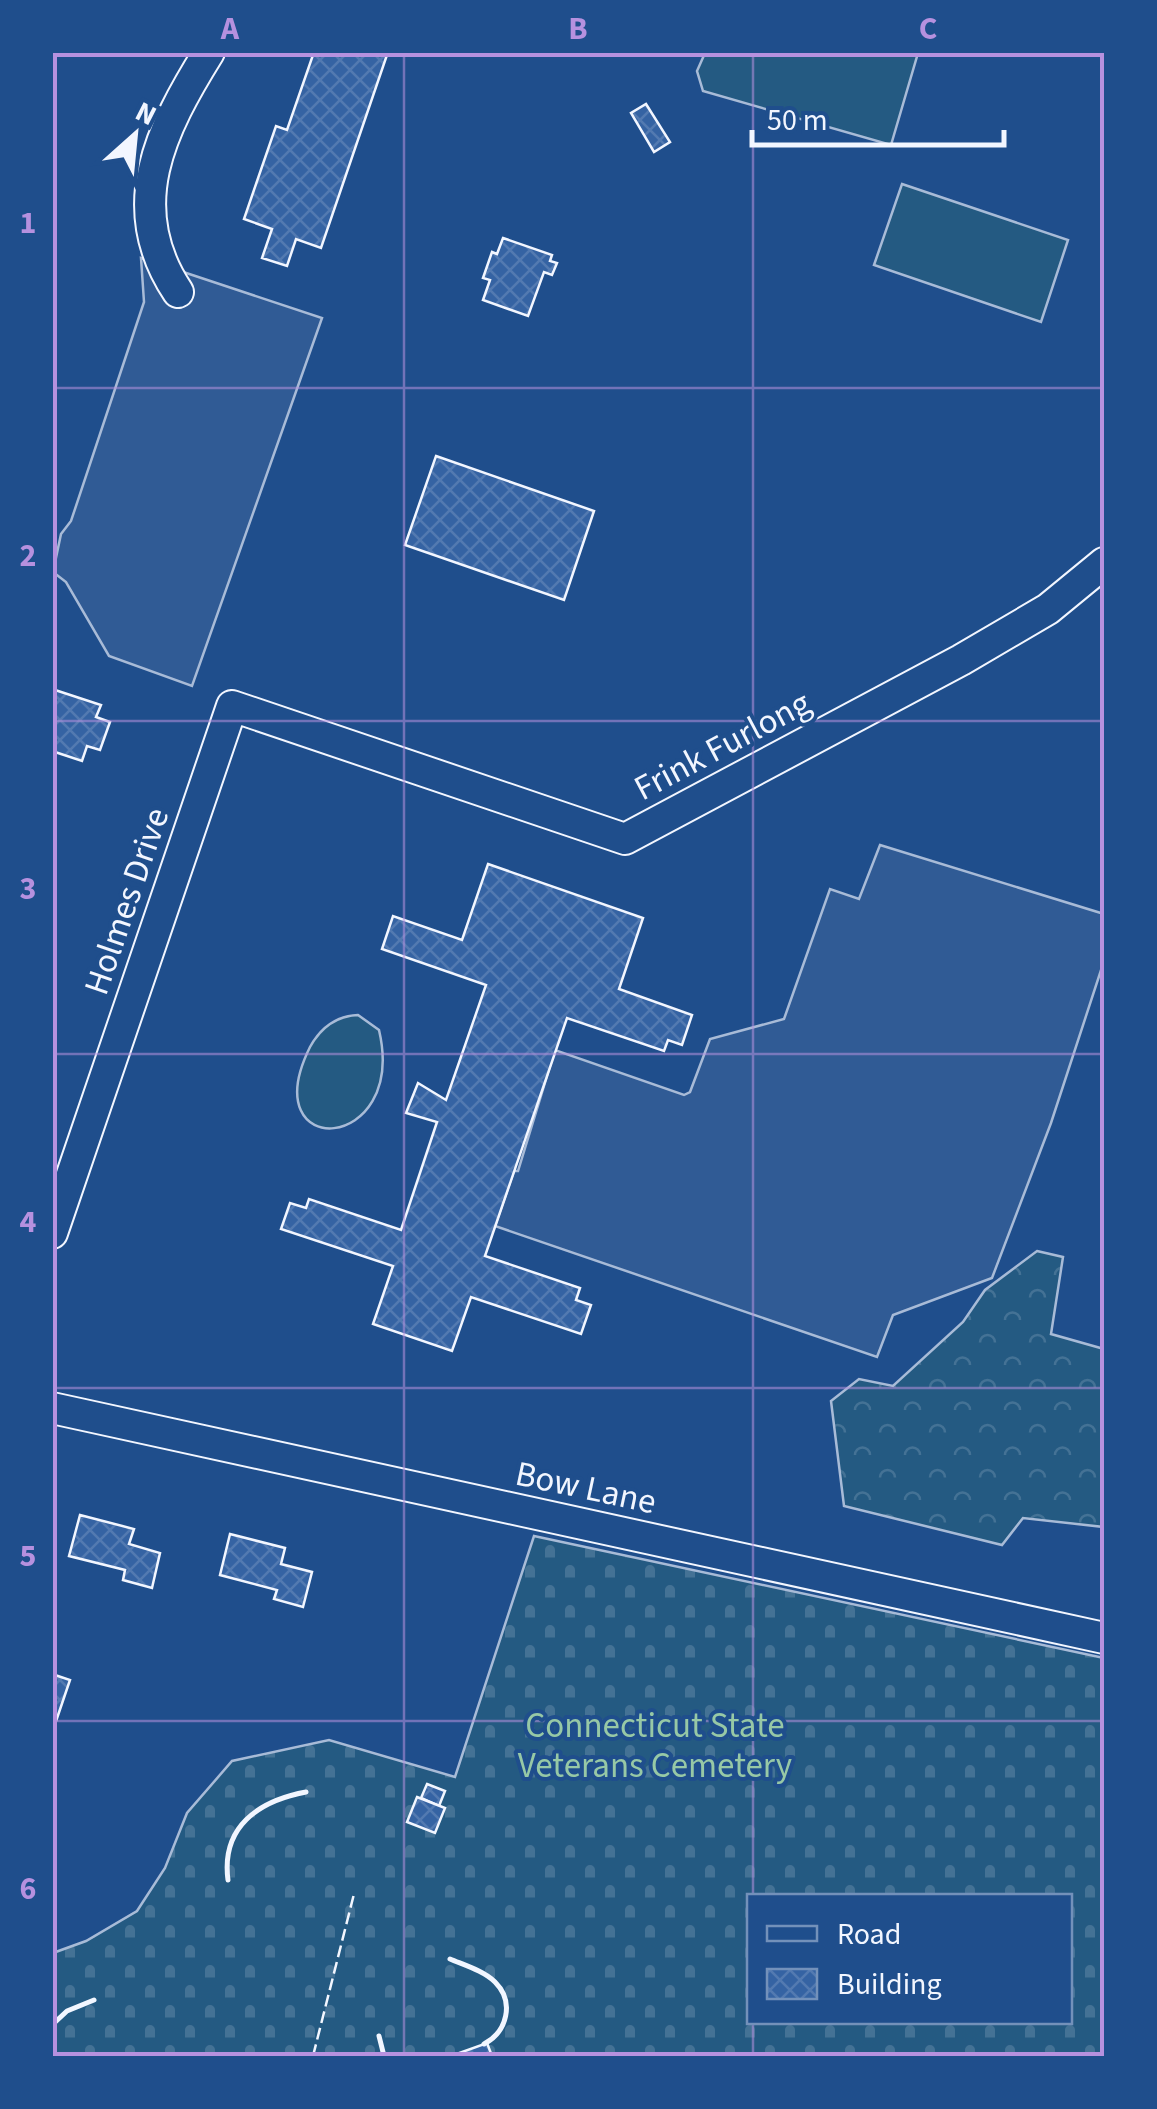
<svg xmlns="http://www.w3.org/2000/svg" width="1157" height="2109" viewBox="0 0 1157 2109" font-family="'Source Sans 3',sans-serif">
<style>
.grass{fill:#245a82;stroke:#a8bbd7;stroke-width:2.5}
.forest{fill:url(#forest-crowns);stroke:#a8bbd7;stroke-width:2.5}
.cemetery{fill:url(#cemetery-stones);stroke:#a8bbd7;stroke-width:2.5;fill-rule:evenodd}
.parking{fill:#305b95;stroke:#a8bbd7;stroke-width:2.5}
.building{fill:url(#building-cross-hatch);stroke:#f2f6ff;stroke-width:2.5}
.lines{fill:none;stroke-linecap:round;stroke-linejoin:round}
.street-casing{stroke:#f2f6ff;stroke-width:34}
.street{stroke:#1f4e8c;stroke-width:30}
.fence{stroke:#f2f6ff;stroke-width:2.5;stroke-dasharray:12 5;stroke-linecap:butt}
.wall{stroke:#f2f6ff;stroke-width:5}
.grid{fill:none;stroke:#b691df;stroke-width:2.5;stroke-opacity:0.55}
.labels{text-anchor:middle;stroke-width:8;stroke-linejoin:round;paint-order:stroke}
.street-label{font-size:35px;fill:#f2f6ff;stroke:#1f4e8c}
.park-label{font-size:35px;fill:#97c8a6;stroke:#1f4e8c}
.neatline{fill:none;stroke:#b691df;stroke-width:4}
.grid-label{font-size:32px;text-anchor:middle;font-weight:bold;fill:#b691df}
</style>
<defs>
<pattern id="forest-crowns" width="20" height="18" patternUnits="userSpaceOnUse" patternTransform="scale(2.5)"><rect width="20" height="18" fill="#245a82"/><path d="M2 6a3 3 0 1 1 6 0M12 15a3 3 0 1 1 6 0" fill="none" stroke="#447295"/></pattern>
<pattern id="cemetery-stones" width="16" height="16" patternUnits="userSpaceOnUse" patternTransform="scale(2.5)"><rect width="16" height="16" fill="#245a82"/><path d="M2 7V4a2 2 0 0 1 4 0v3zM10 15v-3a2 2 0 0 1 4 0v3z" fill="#447295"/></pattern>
<pattern id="building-cross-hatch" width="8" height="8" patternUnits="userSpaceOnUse" patternTransform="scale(2.5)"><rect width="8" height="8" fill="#3563a3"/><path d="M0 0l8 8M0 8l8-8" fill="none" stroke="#537ab1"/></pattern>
</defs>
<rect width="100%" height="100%" fill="#1f4e8c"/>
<g class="grass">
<path d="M705,53V52L918,53L891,145L703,91L697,71Z"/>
<path d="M902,184L1068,240L1041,322L874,265Z"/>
<path d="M358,1015L379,1030C408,1154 253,1162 310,1047C321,1027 336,1016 358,1015Z"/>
</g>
<path class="forest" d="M1037,1251L1063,1257L1051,1334L1104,1349V1527L1023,1518L1002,1545L844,1506L831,1401L859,1379L893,1386L963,1322L985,1290Z"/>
<path class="cemetery" d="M534,1536L1104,1658V2056H53V1953L86,1941L137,1911L165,1868L187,1813L232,1761L329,1740L455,1777ZM750,1896H1070V2022H750Z"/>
<g class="parking">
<path d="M141,258L322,318L192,686L109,656L66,582L53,572L61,534L71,521L144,302Z"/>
<path d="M880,845L1104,914V961L1051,1123L992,1278L893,1315L877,1357L495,1226L514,1171H518L555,1050L684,1095L690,1092L710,1039L784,1019L830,889L859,899Z"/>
</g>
<g class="building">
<path d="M314,52H388L321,248L296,239L287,266L262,258L272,229L244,219L276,126L287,130Z"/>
<path d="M646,104L670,142L654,152L631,113Z"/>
<path d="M503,238L552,255L550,261L557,263L552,275L544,272L528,316L483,300L490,280L483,278L492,252L497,254Z"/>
<path d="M436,456L594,511L564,600L405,545Z"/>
<path d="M52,689L101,705L96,717L110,722L100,750L87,746L82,761L52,751Z"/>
<path d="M488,864L643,918L619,989L692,1015L682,1045L668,1040L664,1051L567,1018L485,1256L580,1288L576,1300L591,1305L581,1334L471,1297L452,1351L373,1324L393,1266L281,1229L290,1203L306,1208L309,1199L401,1230L437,1122L406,1113L418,1083L446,1100L486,985L382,949L393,916L462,940Z"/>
<path d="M80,1515L134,1529L129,1544L160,1553L152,1588L123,1580L125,1570L69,1556Z"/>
<path d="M230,1534L285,1548L281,1564L312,1572L303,1607L274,1599L277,1590L220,1575Z"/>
<path d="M52,1674L70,1680L52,1733Z"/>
<path d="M427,1784L445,1791L439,1806L421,1798Z"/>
<path d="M417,1797L445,1808L435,1833L407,1822Z"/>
<path d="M487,2043L492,2056H451Z"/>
</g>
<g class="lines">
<g class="street-casing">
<g id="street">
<path d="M178,292C121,207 161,129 209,52"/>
<path d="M52,1233L232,706L625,839L961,660L1048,609L1104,563"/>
<path d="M52,1408L1104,1638"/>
</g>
</g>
<use href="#street" class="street"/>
<path class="fence" d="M313,2056L354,1894"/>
<g class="wall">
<path d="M228,1880C221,1827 258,1801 306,1792"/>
<path d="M450,1959C464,1965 484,1971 495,1982C515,2002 507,2032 484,2044"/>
<path d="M52,2025L67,2011L94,2000"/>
<path d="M379,2036L384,2056"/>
</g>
</g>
<path class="grid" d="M404,52V2056M753,52V1896M52,388H1104M52,721H1104M52,1054H1104M52,1388H1104M52,1721H1104M753,2022V2056"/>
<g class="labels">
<g class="street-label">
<text transform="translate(722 745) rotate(-28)" y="12">Frink Furlong</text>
<text transform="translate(126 901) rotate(-71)" y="12">Holmes Drive</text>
<text transform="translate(586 1487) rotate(12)" y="12">Bow Lane</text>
</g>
<g class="park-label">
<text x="655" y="1737">Connecticut State<tspan x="655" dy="40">Veterans Cemetery</tspan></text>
</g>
</g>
<rect width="1157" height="2109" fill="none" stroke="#1f4e8c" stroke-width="110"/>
<rect x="747" y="1894" width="325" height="130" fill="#1f4e8c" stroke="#7391ba" stroke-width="2.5"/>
<rect x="767" y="1926" width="50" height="15" fill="#1f4e8c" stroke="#7391ba" stroke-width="2.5"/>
<text x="837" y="1944" font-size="30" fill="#f2f6ff">Road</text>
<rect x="767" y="1969" width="50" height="30" fill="url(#building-cross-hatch)" stroke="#7391ba" stroke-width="2.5"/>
<text x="837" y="1994" font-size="30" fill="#f2f6ff">Building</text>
<g transform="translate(135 135) rotate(27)" stroke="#1f4e8c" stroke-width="8" paint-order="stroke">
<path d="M0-8L18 38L0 25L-18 38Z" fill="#f2f6ff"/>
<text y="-15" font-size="28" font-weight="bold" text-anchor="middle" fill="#f2f6ff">N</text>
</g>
<path d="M752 130v15h252v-15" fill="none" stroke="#f2f6ff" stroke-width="5"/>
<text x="767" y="130" font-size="30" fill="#f2f6ff" stroke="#1f4e8c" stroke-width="8" paint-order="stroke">50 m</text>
<rect x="55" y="55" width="1047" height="1999" class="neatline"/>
<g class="grid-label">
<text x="230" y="39">A</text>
<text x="578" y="39">B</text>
<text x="928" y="39">C</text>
<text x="28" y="233">1</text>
<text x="28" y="566">2</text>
<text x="28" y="899">3</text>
<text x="28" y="1232">4</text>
<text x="28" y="1566">5</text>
<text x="28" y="1899">6</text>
</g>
</svg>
